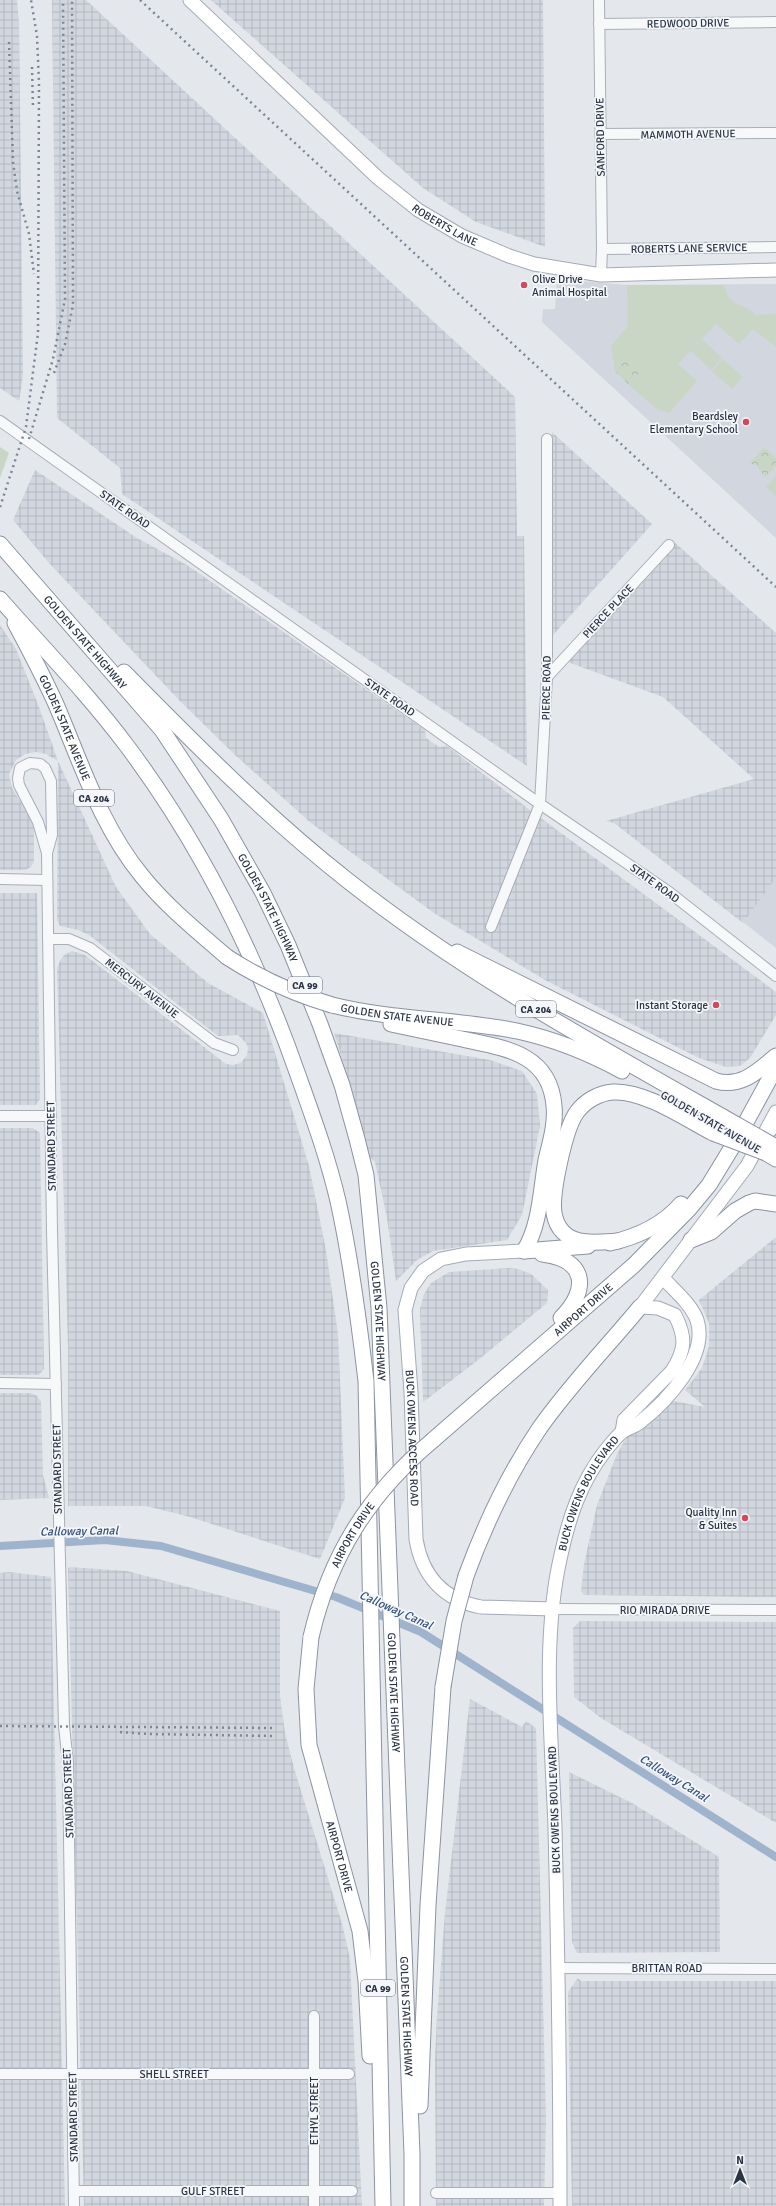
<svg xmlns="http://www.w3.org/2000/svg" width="776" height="2206" viewBox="0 0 776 2206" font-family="Signika,sans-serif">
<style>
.built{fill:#d2d6de}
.industrial{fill:url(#industrial-grid)}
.green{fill:#c9d6c5}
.park{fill:url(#park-crowns)}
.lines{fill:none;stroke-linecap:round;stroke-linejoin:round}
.canal{stroke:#9fb4cc;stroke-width:8}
.minor-casing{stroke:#a9aeb7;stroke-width:12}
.major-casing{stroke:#a3abb8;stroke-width:15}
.highway-casing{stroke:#8b94a3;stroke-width:17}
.minor{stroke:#f7f8fa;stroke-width:10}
.major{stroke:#fff;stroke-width:13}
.highway{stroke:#fff;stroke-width:15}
.rail{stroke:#7d8696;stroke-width:2.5;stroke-dasharray:2 4;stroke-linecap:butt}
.highway-bridge-casing{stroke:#8b94a3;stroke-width:17;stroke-linecap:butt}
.highway-bridge{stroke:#fff;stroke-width:15}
.poi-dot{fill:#d1495b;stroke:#f4f6f9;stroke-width:1.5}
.labels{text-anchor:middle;stroke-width:3.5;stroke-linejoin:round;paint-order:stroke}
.shield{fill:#f4f6f9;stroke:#676e7b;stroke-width:1}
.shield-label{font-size:10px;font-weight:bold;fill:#2b3445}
.street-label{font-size:11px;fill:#2b3445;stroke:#f4f6f9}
.poi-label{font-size:11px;fill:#2b3445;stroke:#f4f6f9;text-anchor:end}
.water-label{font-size:12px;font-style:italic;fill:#34527a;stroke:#f4f6f9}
</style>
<defs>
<pattern id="industrial-grid" width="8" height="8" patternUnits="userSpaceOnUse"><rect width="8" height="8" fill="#d2d6de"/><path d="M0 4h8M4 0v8" fill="none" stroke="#b4b8c0"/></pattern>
<pattern id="park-crowns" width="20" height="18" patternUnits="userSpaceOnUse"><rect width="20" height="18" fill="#c9d6c5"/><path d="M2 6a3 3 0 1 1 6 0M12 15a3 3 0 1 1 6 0" fill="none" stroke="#adb8ab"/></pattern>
</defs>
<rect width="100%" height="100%" fill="#e4e7ec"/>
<g class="built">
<path d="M557,279L627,285L776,284V538L542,322L543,309H555Z"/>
<path d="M776,878V948L743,922Z"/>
</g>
<g class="industrial">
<path d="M0,0H17L19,22L23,376L19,401L0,388Z"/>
<path d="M52,0H86L515,397L517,536H524L527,766L122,494L120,468L57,418Z"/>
<path d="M211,0H543L545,247L476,222L423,188Z"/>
<path d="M552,432L652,524L547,642L546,535H553Z"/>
<path d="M35,470L137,538L187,565L425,730L426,738L439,747L447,746L530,810L776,992V1015L750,1058L740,1066L726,1067L699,1058L545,980L434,913L311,823L235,755L179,700L49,563L13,520Z"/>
<path d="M672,540L776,633V878L743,923L614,823L606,821L754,779L663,697L565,661Z"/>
<path d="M0,625L16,649L39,707L58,761L116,887L150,934L208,983L263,1013L309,1166L326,1250L338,1334L345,1498L320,1559L190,1517L146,1506H68V1346L57,968L60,961L64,955L72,951L85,955L226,1064L233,1065L241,1063L247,1055L248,1048L246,1043L238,1035L218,1036L89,935L78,930L60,926L57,920L58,761L46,754L36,752L25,754L16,760L9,774L12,788L34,823V861L31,867L25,870H0Z"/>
<path d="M0,893H37L40,1099L36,1105H0Z"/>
<path d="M334,1033L490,1060L522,1071L537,1094L540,1126L522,1215L507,1240L433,1251L417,1260L396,1281L387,1218L375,1162L367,1154L353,1093Z"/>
<path d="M0,1128H33L40,1133L44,1369L39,1375H0Z"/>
<path d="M776,1237V1597L584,1595L581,1591L584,1564L597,1505L617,1454L644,1407L663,1411L668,1400L705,1407L685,1390L702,1368L709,1346V1323L699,1300Z"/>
<path d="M510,1268L518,1269L531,1274L548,1290L547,1303L477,1361L423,1402L420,1309L424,1294L431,1283L449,1272Z"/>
<path d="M0,1393H31L37,1396L41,1401L43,1475L49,1498L0,1500Z"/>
<path d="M70,1567L127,1571L280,1611V1696L285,1733L294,1768L343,1927L350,1959L362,2206H84L68,1568Z"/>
<path d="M9,1572L51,1577L65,2206H0V1573Z"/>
<path d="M580,1621L776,1622V1823L601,1718L574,1697L573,1628Z"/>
<path d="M470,1699L522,1727L526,1721L536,1728L546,2119L544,2206H436L435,2060L437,2016L445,1913Z"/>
<path d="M569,1772L632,1803L719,1857L720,1952L577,1953L572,1942Z"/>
<path d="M578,1978L581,1981H776V2206H572L568,1992Z"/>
</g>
<g class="green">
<path d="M627,285H724C731,311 744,300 755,315L776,314V347L753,329L739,344L716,324L678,364L697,381L669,413L657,409L629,385L641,372L626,358L615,371L611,346L628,326Z"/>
<path d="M702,339L722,358L711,370L691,351Z"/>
<path d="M723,359L743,377L732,389L712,371Z"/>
<path d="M0,447L9,453L0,478Z"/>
<path d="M776,476V496L766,487Z"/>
</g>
<g class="park">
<path d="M626,358L641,372L629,385L615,371Z"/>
<path d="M764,447L776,458V466L765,477L757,466L750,463Z"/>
</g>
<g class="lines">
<path class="canal" d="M0,1546L105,1540L161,1546L336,1597L421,1632L776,1857"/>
<g class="minor-casing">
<g id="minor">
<path d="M599,0L602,249L601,275"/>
<path d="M599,24L776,22"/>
<path d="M600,134L776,133"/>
<path d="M602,249L776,247"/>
<path d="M0,421L540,804L669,892L776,976"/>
<path d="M547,677L669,545"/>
<path d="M30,763L40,764L45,768L51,781L52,835L47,853L38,822L19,785L18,778L20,768Z"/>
<path d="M47,853L52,1231L64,1726L68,1763L74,2206"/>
<path d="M0,879L47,880"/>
<path d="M491,927L540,804L547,677V439"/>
<path d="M48,939H69L90,948L214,1043L233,1050"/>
<path d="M0,1116H51"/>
<path d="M0,1383L56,1384"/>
<path d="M554,1609L776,1610"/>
<path d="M559,1968L776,1969"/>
<path d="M314,2016V2206"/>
<path d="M0,2074H349"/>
<path d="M74,2191H352"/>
<path d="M436,2193H560"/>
</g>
</g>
<g class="major-casing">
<g id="major">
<path id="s1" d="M190,0L378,178L418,210L462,236L509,256L534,264L601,275L776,270"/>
<path id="s2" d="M524,1251L466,1254L441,1259L423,1271L411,1288L405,1310L411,1392L416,1539C422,1576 444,1600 481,1607L554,1609"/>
<path d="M640,1307L747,1166L776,1112"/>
<path d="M622,1432L624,1420L672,1371C686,1349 686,1337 675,1315L658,1308L640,1307"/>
<path id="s3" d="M560,2206C560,2080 558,1954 555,1828C552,1742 541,1639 561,1555C569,1517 581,1482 605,1451C610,1445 616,1437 622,1432C627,1428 634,1427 639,1423C666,1402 709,1357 697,1320C691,1304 675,1291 663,1278"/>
</g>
</g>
<g class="highway-casing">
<g id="highway">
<path id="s4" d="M0,544L162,730L221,819L263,893L288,945L320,1024L342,1085L357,1139L366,1175L379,1308L412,2154V2206"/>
<path d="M0,599C43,648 88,694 127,746C202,846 257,958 298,1075C313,1117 328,1158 338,1201C351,1260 359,1321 366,1381L383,2206"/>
<path id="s5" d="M15,623C29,649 43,676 55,702C81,762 100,825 142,876C167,907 197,931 227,957"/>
<path d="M124,672C195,744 267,817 347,880C463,972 594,1044 723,1117"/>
<path d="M457,952L716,1081C741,1088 758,1071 776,1056"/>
<path id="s6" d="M332,1005C393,1020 456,1019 517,1031C554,1039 589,1053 622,1071"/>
<path d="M391,1024C414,1029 438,1034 462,1039C504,1048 550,1053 554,1106C556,1124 550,1143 546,1160C541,1189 540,1226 524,1251"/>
<path d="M764,1135L776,1123"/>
<path d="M766,1153L776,1159"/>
<path d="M691,1240L711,1232L735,1211L749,1203L755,1201L776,1204"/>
<path d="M618,1241C601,1242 576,1246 563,1232C558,1227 555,1219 554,1213C551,1193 565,1128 577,1112C585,1101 599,1093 613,1092C644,1090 686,1119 713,1133"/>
<path d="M610,1243C636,1237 663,1225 681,1204"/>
<path d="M524,1251L588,1246"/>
<path d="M542,1254C586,1259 590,1289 561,1318"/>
<path id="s7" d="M433,1440L634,1265L689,1209L709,1185L734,1144L776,1067"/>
<path d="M466,1576C485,1524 508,1475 539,1429C569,1386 607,1347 640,1307"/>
<path id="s8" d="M311,1637L306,1689L309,1745L360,1931L366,1981L370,2056"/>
<path d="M420,2106L428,1905L443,1687"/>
</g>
</g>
<use href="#minor" class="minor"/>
<use href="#major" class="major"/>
<use href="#highway" class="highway"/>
<g class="rail">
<path d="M140,0L776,587"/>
<path d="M9,42L13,162L17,191L29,234L34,274"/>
<path d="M32,67L33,109"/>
<path d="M54,373L65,344L73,305L72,0"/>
<path d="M29,439L53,359L65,299L63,0"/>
<path d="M0,507L26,427L38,333L39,83L37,36L31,0"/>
<path d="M0,1726L274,1728"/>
<path d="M120,1732L148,1734L275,1736"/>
</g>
<g class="highway-bridge-casing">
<g id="highway-bridge">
<path d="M227,957C261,979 294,994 332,1005"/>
<path d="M723,1117L776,1147"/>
<path d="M713,1133L766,1153"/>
<path id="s9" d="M311,1637C330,1555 369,1494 433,1440"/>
<path d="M443,1687L454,1621L466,1576"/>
</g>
</g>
<use href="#highway-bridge" class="highway-bridge"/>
</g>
<g class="poi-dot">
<circle cx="524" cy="285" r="4"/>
<circle cx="746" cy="422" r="4"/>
<circle cx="716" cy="1005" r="4"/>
<circle cx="745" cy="1518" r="4"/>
</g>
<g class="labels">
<g class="shield">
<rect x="74" y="790" width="40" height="16" rx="3"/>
<rect x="288" y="977" width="34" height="16" rx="3"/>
<rect x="516" y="1001" width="40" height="16" rx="3"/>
<rect x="361" y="1980" width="34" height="16" rx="3"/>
</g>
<g class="shield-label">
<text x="94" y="802">CA 204</text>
<text x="305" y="989">CA 99</text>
<text x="536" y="1013">CA 204</text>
<text x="378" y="1992">CA 99</text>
</g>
<g class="street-label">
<text transform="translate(688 23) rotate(-1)" y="4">REDWOOD DRIVE</text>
<text transform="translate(688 134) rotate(-1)" y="4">MAMMOTH AVENUE</text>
<text transform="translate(600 137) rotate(-91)" y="4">SANFORD DRIVE</text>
<text dy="4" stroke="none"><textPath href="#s1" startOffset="341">ROBERTS LANE</textPath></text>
<text transform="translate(689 248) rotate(-1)" y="4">ROBERTS LANE SERVICE</text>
<text transform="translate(125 509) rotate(35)" y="4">STATE ROAD</text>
<text transform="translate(608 611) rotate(-47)" y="4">PIERCE PLACE</text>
<text dy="4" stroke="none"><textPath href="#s4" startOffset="130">GOLDEN STATE HIGHWAY</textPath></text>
<text transform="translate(546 688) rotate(-89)" y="4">PIERCE ROAD</text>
<text transform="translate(390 697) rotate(35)" y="4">STATE ROAD</text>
<text dy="4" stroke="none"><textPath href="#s5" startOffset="116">GOLDEN STATE AVENUE</textPath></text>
<text transform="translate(655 883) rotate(36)" y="4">STATE ROAD</text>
<text dy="4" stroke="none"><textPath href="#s4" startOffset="454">GOLDEN STATE HIGHWAY</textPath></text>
<text transform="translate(142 988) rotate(38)" y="4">MERCURY AVENUE</text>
<text dy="4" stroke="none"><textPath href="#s6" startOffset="66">GOLDEN STATE AVENUE</textPath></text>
<text transform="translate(711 1122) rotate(30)" y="4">GOLDEN STATE AVENUE</text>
<text transform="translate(51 1146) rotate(-91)" y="4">STANDARD STREET</text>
<text dy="4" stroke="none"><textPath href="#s7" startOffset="199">AIRPORT DRIVE</textPath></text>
<text dy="4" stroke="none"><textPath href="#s4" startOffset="886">GOLDEN STATE HIGHWAY</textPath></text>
<text dy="4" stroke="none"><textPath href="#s2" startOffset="277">BUCK OWENS ACCESS ROAD</textPath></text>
<text transform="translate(57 1469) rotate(-91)" y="4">STANDARD STREET</text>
<text dy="4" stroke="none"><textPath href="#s3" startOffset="720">BUCK OWENS BOULEVARD</textPath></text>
<text dy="4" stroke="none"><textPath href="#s9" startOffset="111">AIRPORT DRIVE</textPath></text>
<text x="665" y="1614">RIO MIRADA DRIVE</text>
<text dy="4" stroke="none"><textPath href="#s4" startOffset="1258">GOLDEN STATE HIGHWAY</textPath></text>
<text transform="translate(68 1793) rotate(-92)" y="4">STANDARD STREET</text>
<text transform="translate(554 1810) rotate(-92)" y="4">BUCK OWENS BOULEVARD</text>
<text dy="4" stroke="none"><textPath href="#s8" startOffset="224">AIRPORT DRIVE</textPath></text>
<text x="667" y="1972">BRITTAN ROAD</text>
<text dy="4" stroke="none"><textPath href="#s4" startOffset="1582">GOLDEN STATE HIGHWAY</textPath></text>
<text x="174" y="2078">SHELL STREET</text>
<text transform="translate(314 2111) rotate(-90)" y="4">ETHYL STREET</text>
<text transform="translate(73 2117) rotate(-91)" y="4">STANDARD STREET</text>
<text x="213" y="2195">GULF STREET</text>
</g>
<g class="poi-label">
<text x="532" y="283" text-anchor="start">Olive Drive<tspan x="532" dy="13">Animal Hospital</tspan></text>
<text x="738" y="420">Beardsley<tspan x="738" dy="13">Elementary School</tspan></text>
<text x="708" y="1009">Instant Storage</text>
<text x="737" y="1516">Quality Inn<tspan x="737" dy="13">&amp; Suites</tspan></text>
</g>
<g class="water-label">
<text transform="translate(79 1531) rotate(-1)" y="4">Calloway Canal</text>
<text transform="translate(396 1610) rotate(24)" y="4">Calloway Canal</text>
<text transform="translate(674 1778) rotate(32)" y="4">Calloway Canal</text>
</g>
</g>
<g transform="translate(740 2170)" stroke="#f4f6f9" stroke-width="3" paint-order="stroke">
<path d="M0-3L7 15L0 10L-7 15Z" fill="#2b3445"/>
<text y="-6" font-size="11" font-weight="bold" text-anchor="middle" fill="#2b3445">N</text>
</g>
</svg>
